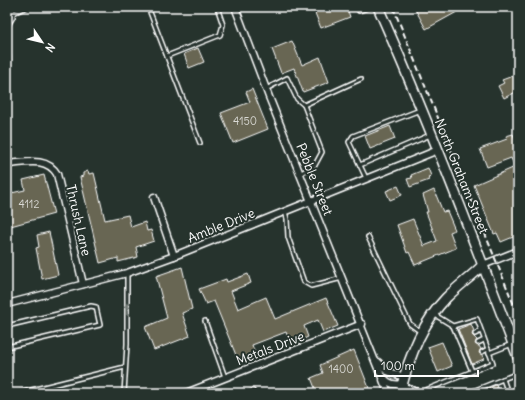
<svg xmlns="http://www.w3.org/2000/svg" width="525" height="400" viewBox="0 0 525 400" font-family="Delius,sans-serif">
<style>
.building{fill:#686652;stroke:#fff}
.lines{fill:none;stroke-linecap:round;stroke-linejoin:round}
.lane-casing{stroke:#fff;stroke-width:6}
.street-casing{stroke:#fff;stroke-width:9}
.secondary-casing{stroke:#fff;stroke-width:12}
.lane{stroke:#26332d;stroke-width:3}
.street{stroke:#26332d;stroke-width:6}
.secondary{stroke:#26332d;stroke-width:9}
.rail{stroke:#fff;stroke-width:2;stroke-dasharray:6 3;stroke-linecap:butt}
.oneway{fill:#727a76}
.labels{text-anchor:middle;stroke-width:4;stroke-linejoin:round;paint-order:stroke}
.number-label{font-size:11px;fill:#d9d9d4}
.street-label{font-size:13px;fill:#fff;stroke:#26332d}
</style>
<rect width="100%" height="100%" fill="#26332d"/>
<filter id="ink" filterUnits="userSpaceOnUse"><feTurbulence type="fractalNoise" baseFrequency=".025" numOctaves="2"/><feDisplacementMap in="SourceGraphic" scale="8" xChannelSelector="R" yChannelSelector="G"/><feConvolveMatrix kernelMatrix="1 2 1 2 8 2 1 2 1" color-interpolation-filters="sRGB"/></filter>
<g filter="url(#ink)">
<g class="building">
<path d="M317,7H355V9L348,11L350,17L321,28L313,8Z"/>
<path d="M414,7H466L426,29Z"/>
<path d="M292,41L302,65L320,57L329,82L303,92L294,68L281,73L272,49Z"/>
<path d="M198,48L204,62L189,68L184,54Z"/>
<path d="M518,74V91L504,98L498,86L504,83L502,80Z"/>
<path d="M252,89L268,129L233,143L221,113L250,102L246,92Z"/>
<path d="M390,126L395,139L370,149L365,136Z"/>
<path d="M513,134L518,146V235L501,242L497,233L494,234L474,185L515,167L511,158L487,167L480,149L507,139L506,136Z"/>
<path d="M428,168L431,176L428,177L429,180L410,187L407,179L412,178L411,175Z"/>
<path d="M88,171L89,174L94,173L105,220L128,215L131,227L145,222L147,231L151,230L154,241L136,247L138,257L118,262V258L100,263L80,177L83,176V173Z"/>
<path d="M44,175L54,214L7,227V194L25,190L23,180Z"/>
<path d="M398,186L402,195L390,200L386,191Z"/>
<path d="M434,190L443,212L447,211L455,230L450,232L456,248L415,265L409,252L407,253L397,225L413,219L424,246L437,241L426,212H428L423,195Z"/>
<path d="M49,232L58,275L42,279L36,248L39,247L37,235Z"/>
<path d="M182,267L192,309L182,313L190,336L154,350L145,327L167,318L156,276Z"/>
<path d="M248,274L251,283L231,291L238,309L266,297L275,319L326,298L338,326L323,332L318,320L304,326L308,337L291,345L286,332L252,345L255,353L238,360L214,301L206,304L199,289L226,279L227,282Z"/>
<path d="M471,324L474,331L472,335L477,340L475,344L479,346L481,349L479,353L483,355L484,359L472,364L458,329Z"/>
<path d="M442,342L452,366L438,372L428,347Z"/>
<path d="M354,350L371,393H317L311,378L323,373L320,365Z"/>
<path d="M496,385L499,393H478Z"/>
</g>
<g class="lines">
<g class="lane-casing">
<g id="lane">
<path d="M148,7L200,143"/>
<path d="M358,7L359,11L370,7"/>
<path d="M13,13L27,7"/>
<path d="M7,27L13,17V7"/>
<path d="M7,41L9,66L7,71"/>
<path d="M167,56L220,35L223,25L217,7"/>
<path d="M266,89L287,78L297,99L304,105"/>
<path d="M7,133V141"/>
<path d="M360,165L430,135"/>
<path d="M301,173L315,165L322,152L304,105L361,79"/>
<path d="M366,178L349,142L353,136L420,110"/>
<path d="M285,211L287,219L288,237L304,282L311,286L342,278"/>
<path d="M368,237L410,324L421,332"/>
<path d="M205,321L225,377"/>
<path d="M7,326L91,306L96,307L100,325L7,347"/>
<path d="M453,326L472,371"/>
<path d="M475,334L481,331"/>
<path d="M7,336L9,347"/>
<path d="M478,343L484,340"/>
<path d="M482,352L488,349"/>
<path d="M489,353L512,344"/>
<path d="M503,379L508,393"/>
<path d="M403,385L421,392L493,363L477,319L453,326L435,315"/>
<path d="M19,393L125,367"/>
<path d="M124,393L127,344V273"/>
<path d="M248,393L253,391"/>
<path d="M468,393L518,373"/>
</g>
</g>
<g class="street-casing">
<g id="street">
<path d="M235,7L269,97L379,371C385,381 390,386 402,384"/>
<path d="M7,164C25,163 46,156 57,174L83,284"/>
<path d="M154,197L174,256"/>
<path d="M483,265L518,251"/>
<path d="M7,304L127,273L174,256L438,150"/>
<path d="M378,362L387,371L404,377"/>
<path d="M383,380L388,393"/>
<path d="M186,393L362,324"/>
</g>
</g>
<g class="secondary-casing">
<g id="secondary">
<path d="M378,7C429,122 473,239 518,357"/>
<path d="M400,393C408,360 422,323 446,298C458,286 471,277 483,265"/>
</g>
</g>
<use href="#lane" class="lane"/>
<use href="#street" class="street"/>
<use href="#secondary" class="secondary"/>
<path class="rail" d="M393,7L518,315"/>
</g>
<defs><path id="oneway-solid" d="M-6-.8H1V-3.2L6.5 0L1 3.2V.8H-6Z"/></defs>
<use class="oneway" href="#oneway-solid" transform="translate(127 309) rotate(-90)"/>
</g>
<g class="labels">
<g class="number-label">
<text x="245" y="125">4150</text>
<text x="29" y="208">4112</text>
<text x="341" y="373">1400</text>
</g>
<g class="street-label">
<text transform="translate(462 176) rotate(68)" y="5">North Graham Street</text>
<text transform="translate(315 179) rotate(68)" y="5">Pebble Street</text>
<text transform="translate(79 220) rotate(77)" y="5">Thrush Lane</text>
<text transform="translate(221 225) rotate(-22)" y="5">Amble Drive</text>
<text transform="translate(270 348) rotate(-21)" y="5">Metals Drive</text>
</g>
</g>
<rect width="525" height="400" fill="none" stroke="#26332d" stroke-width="24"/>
<rect x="12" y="12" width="501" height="376" fill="none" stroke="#fff" stroke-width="1.5" filter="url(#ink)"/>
<g transform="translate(42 42) rotate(125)" stroke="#26332d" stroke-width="3" paint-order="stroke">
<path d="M0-3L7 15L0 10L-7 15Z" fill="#ffffff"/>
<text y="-6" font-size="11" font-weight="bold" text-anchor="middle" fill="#ffffff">N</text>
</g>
<path d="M375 370v6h103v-6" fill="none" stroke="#ffffff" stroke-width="2"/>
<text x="381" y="370" font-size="12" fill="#ffffff" stroke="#26332d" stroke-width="3" paint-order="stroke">100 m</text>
</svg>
